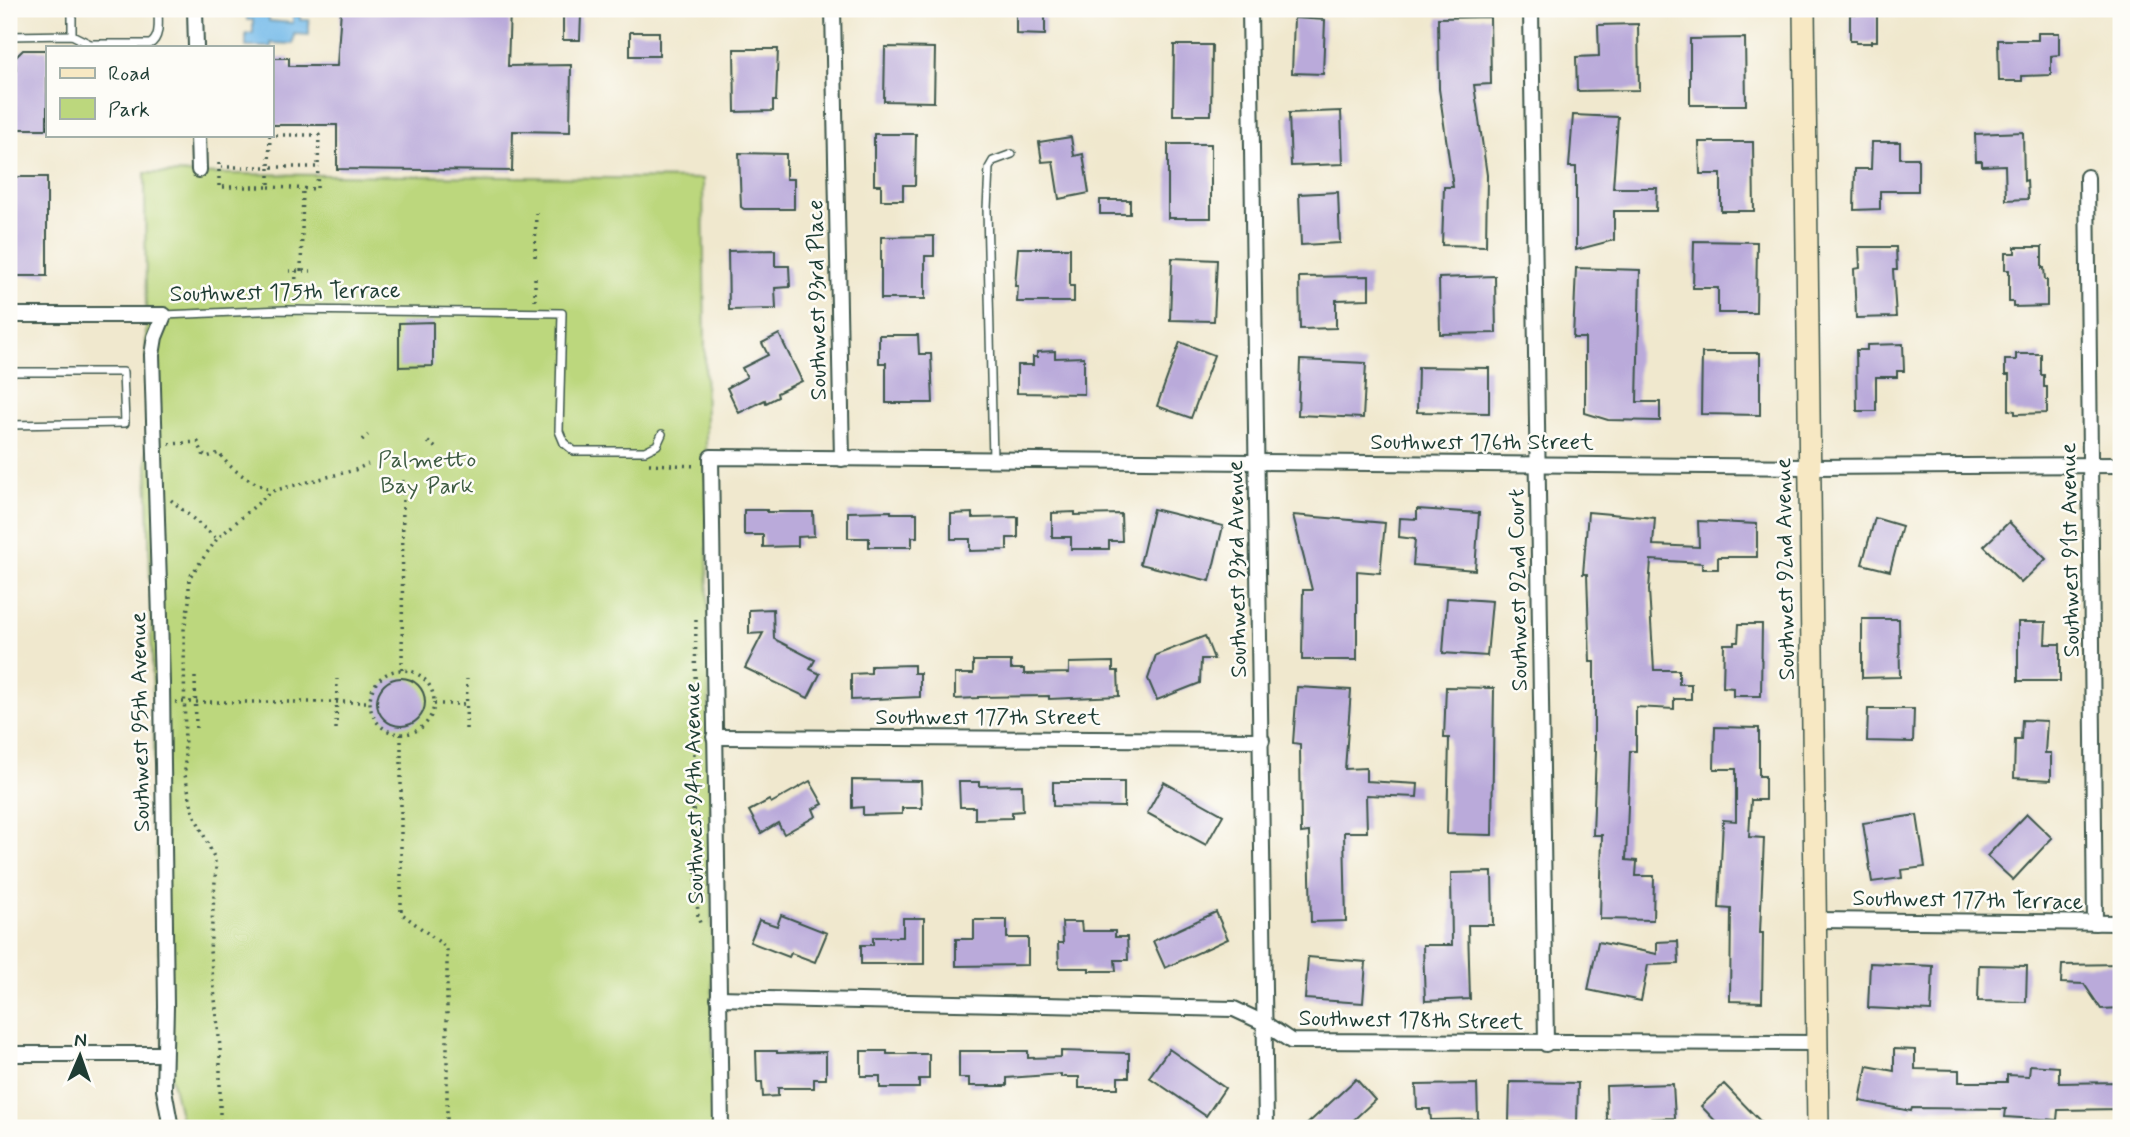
<svg xmlns="http://www.w3.org/2000/svg" width="2130" height="1137" viewBox="0 0 2130 1137" font-family="Mynerve,sans-serif">
<style>
.green{fill:#bcd77d;stroke:#6e8a58;stroke-width:2}
.water{fill:#72b9e9;stroke:#487b8e;stroke-width:2}
.building{fill:#baaada}
.lines{fill:none;stroke-linecap:round;stroke-linejoin:round}
.lane-casing{stroke:#3e574b;stroke-width:10}
.street-casing{stroke:#3e574b;stroke-width:18}
.secondary-casing{stroke:#3e574b;stroke-width:24}
.path{stroke:#3e574b;stroke-width:3.5;stroke-dasharray:2 5;stroke-linecap:butt}
.lane{stroke:#fff;stroke-width:7}
.street{stroke:#fff;stroke-width:14}
.secondary{stroke:#f7e8c3;stroke-width:21}
.labels{text-anchor:middle;stroke-width:5;stroke-linejoin:round;paint-order:stroke}
.street-label{font-size:23px;fill:#1f3d34;stroke:#fdfcf7}
.park-label{font-size:23px;fill:#3e5c43;stroke:#fdfcf7}
</style>
<rect width="100%" height="100%" fill="#fdfcf7"/>
<filter id="ink" filterUnits="userSpaceOnUse"><feTurbulence type="fractalNoise" baseFrequency=".0143" numOctaves="2"/><feDisplacementMap in="SourceGraphic" scale="14" xChannelSelector="R" yChannelSelector="G"/><feConvolveMatrix kernelMatrix="1 2 1 2 8 2 1 2 1" color-interpolation-filters="sRGB"/></filter>
<filter id="wash" filterUnits="userSpaceOnUse"><feTurbulence type="fractalNoise" baseFrequency=".00686" numOctaves="4" result="noise"/><feDisplacementMap in="SourceGraphic" scale="28" xChannelSelector="R" yChannelSelector="G"/><feGaussianBlur stdDeviation="1.57" result="paint"/><feColorMatrix in="noise" values="0 0 0 0 0 0 0 0 0 0 0 0 0 0 0 0 0 1.4 0 .05"/><feComposite in="paint" operator="in"/></filter>
<g filter="url(#wash)">
<rect width="100%" height="100%" fill="#f0e8ce"/>
<path class="green" d="M145,173L703,179L714,1128H183L161,1034L147,454Z"/>
<path class="water" d="M247,9H269V21L293,23V15H300V20H309V35L294,34L293,44L271,43V47H246V34L253,33V20H247Z"/>
<g id="blocks">
<g class="building">
<path d="M341,9H510L508,66L571,65L570,132L513,131L512,171L337,169V125H271V58H289V66H337Z"/>
<path d="M1016,9H1045V35L1016,34Z"/>
<path d="M1861,9H1877V41H1871V43H1856V41H1850V14H1861Z"/>
<path d="M563,15L581,16L580,40H563Z"/>
<path d="M1490,17L1491,84L1474,85L1487,175L1486,246L1442,245L1444,187H1453L1439,89L1438,18Z"/>
<path d="M1294,18L1325,20L1323,74L1292,73Z"/>
<path d="M1638,24L1639,90L1577,91L1576,57L1599,56L1598,25Z"/>
<rect x="630" y="32" width="29" height="24"/>
<path d="M2038,33H2059V55L2051,56V75L2022,76V81H1999L1998,40H2038Z"/>
<path d="M1745,38L1746,105H1690V39Z"/>
<path d="M1174,45H1212L1211,115H1173Z"/>
<path d="M885,47L935,48L934,102L884,101Z"/>
<path d="M734,49H778L776,101H773V111L735,112Z"/>
<path d="M23,50H47V129H9V79L16,71L15,58Z"/>
<path d="M1341,111L1343,164L1291,166L1289,113Z"/>
<path d="M1573,115L1618,117L1613,188H1657L1656,211H1614V240L1576,250V167H1569Z"/>
<path d="M2023,132L2024,181L2027,180L2028,199L2006,200L2005,165L1982,166V161H1976L1975,134Z"/>
<path d="M874,134H916L915,185H903V200H881V185H874Z"/>
<path d="M1071,137L1074,156L1083,154L1089,193L1059,199L1053,161L1042,162L1039,142Z"/>
<path d="M1699,142H1753L1754,211H1721V174H1700Z"/>
<path d="M1872,142H1900V158H1918V191H1880V209L1854,210L1855,169H1871Z"/>
<rect x="1168" y="144" width="43" height="74"/>
<path d="M739,153L786,154V179H794V209H744L741,207Z"/>
<rect x="9" y="177" width="38" height="99"/>
<path d="M1338,192L1340,243L1301,245L1299,194Z"/>
<rect x="1100" y="200" width="30" height="14"/>
<path d="M934,236V256H925V299H881V237Z"/>
<path d="M1694,241L1757,242L1756,313H1718V288H1693Z"/>
<path d="M1859,247H1896L1897,270H1893L1896,317L1856,318L1854,269L1860,268Z"/>
<path d="M2015,247H2042V268H2044L2045,280H2047V306L2013,307V302H2009V270H2005V253H2015Z"/>
<path d="M1018,248H1070V286H1074V302H1017L1018,286H1015Z"/>
<path d="M775,250V266H789L790,287L775,288L776,309L729,310L728,251Z"/>
<path d="M1172,258L1217,260L1214,321L1170,320Z"/>
<path d="M1576,268L1640,270L1637,402H1660V421L1608,420L1585,413V338H1573Z"/>
<path d="M1369,276V299L1336,300V328L1300,329L1299,277Z"/>
<path d="M1495,276L1496,333L1440,334L1439,278Z"/>
<path d="M433,322V366L399,367V323Z"/>
<path d="M779,334L802,381L777,393L778,397L766,403L765,400L739,413L727,388L747,377L742,368L768,355L762,343Z"/>
<path d="M879,335H918L919,354H931L933,403H886V363H879Z"/>
<path d="M1180,342L1214,355L1191,418L1157,406Z"/>
<path d="M1903,344L1904,371H1897V377H1876V411H1857L1856,350H1867V345Z"/>
<path d="M1055,351V358L1084,357V394L1017,393V365H1033V357H1037V352Z"/>
<path d="M1702,353H1760V415L1701,414Z"/>
<path d="M2016,354H2041V375H2044V387H2047V413L2015,414V411L2009,410V375H2005V360H2016Z"/>
<path d="M1300,360L1366,363L1363,418L1298,415Z"/>
<path d="M1418,367L1489,368V413L1417,412Z"/>
<path d="M1153,509L1223,526L1210,581L1140,564Z"/>
<path d="M1417,509L1479,513L1475,570L1413,565L1415,539L1399,537L1400,518L1417,519Z"/>
<path d="M744,510H767V512H813L814,536L798,537V546L763,547V535H744Z"/>
<path d="M891,511V513H917V537H912V547H869V538H848V512Z"/>
<path d="M1075,512V515L1121,514L1122,541H1109V549H1071V537H1052V513Z"/>
<path d="M1588,512L1655,518L1653,545L1699,547L1698,521L1757,524V557H1718V569H1702V563L1651,560L1649,590L1654,670H1679V684H1691V699H1674V709L1636,707V751H1630L1626,860L1637,861L1636,876H1654L1653,920L1600,919L1602,835H1593L1596,751H1594V662H1590L1587,574H1583Z"/>
<path d="M972,513V518L1018,517V538H1007V550L970,551V539H951V514Z"/>
<path d="M1293,515L1385,523L1380,573L1357,571V660H1302L1303,590H1312Z"/>
<path d="M1875,518L1902,526L1890,571L1862,564Z"/>
<path d="M2009,522L2046,559L2021,583L1984,546Z"/>
<path d="M1447,598L1492,601L1487,656L1443,653Z"/>
<path d="M773,609L774,639L815,660L810,669L820,674L808,698L745,668L763,633L749,634V610Z"/>
<path d="M1862,619H1899L1900,677L1862,678Z"/>
<path d="M2018,622H2046L2045,644H2060V681H2018Z"/>
<path d="M1739,624H1762L1761,696H1733V688L1723,687L1724,644H1734V642H1738Z"/>
<path d="M1205,636L1214,659H1201L1200,683L1157,700L1148,679L1156,655Z"/>
<path d="M973,661H1011V669H1024V674L1069,673V663L1113,662V671H1118L1119,696L1049,699V696L978,697V698L955,699V674H973Z"/>
<path d="M914,665V673H920V697L851,700V674L871,673V666Z"/>
<circle cx="401" cy="702" r="24"/>
<path d="M1297,687L1351,690L1345,769L1366,768V781L1418,784L1417,797L1366,795L1367,832H1344L1346,921L1311,922L1309,832L1301,833L1300,744L1293,743Z"/>
<path d="M1446,687L1494,688L1492,835L1447,834L1449,738H1444Z"/>
<path d="M1868,709H1914L1913,742L1867,741Z"/>
<path d="M2022,720L2047,721L2045,753H2051V780L2014,778L2015,740H2021Z"/>
<path d="M1715,727L1759,728V776H1765V800H1751L1749,837L1764,838L1760,933H1763L1762,1002L1730,1001L1731,909L1719,908L1723,820L1736,821V769H1714Z"/>
<path d="M852,780L921,781L922,808H902V814L863,815V807L852,808Z"/>
<path d="M810,781L823,804L813,809L816,816L784,834L778,823L761,833L749,811L769,800L771,803Z"/>
<path d="M959,782H979V786L1022,785L1023,811L1012,812V818L975,819V807H960Z"/>
<path d="M1053,782H1124V807L1053,806Z"/>
<path d="M1164,782L1223,815L1206,845L1147,813Z"/>
<path d="M2027,814L2052,838L2013,880L1987,856Z"/>
<path d="M1917,815L1925,867L1901,870L1902,878L1872,882L1863,823Z"/>
<path d="M1492,872L1493,925H1468L1470,999L1425,1001L1423,945H1452L1451,873Z"/>
<path d="M1216,912L1228,939L1165,968L1153,941Z"/>
<path d="M781,915L827,933L815,962L791,953L789,957L750,942L759,920L777,926Z"/>
<path d="M903,918H924V964H861V945H873V937H903Z"/>
<path d="M974,920H1007V938H1028V965L956,966V939H974Z"/>
<path d="M1062,922H1081L1082,931H1115V937H1127L1128,960H1115L1116,971H1089V968H1059L1058,943H1063Z"/>
<path d="M1678,941L1679,964L1648,965L1641,1001L1588,990L1598,942L1657,954V942Z"/>
<path d="M1308,957L1366,962L1363,1003L1305,999Z"/>
<path d="M1870,963L1933,966L1931,1011L1868,1008Z"/>
<path d="M2121,964V1008L2101,1009L2084,984L2061,983L2062,965Z"/>
<path d="M1979,965L2027,966L2026,1002L1978,1001Z"/>
<path d="M1169,1049L1225,1088L1206,1116L1149,1077Z"/>
<path d="M1894,1049L1915,1050V1069L1959,1070V1082H2007V1075L2029,1076L2030,1065L2059,1067V1083L2121,1082V1109L2058,1110L2057,1120L2005,1117L2006,1109L1912,1108L1911,1111L1860,1101L1867,1066L1894,1071Z"/>
<path d="M756,1051H777V1053L826,1052V1079H814V1088H778V1096L763,1097L762,1082H757Z"/>
<path d="M861,1051H887V1054H929V1079H919V1088H880V1076H861Z"/>
<path d="M959,1051H1028V1058L1061,1057V1051L1129,1053V1077H1118V1088H1079V1077H1061V1074L1007,1078V1086H969V1078H959Z"/>
<path d="M1356,1079L1375,1100L1345,1128H1303Z"/>
<path d="M1510,1082L1578,1083L1577,1123L1509,1122Z"/>
<path d="M1477,1084L1478,1119L1431,1120L1430,1109H1417L1416,1085Z"/>
<path d="M1673,1084L1675,1118L1607,1120L1606,1086Z"/>
<path d="M1724,1084L1767,1128H1722L1701,1106Z"/>
</g>
</g>
</g>
<g filter="url(#ink)">
<use href="#blocks" fill-opacity="0" stroke="#3e574b" stroke-width="2"/>
<g class="lines">
<g class="lane-casing">
<g id="lane">
<path d="M72,35V9"/>
<path d="M9,36L72,35L90,44H150C161,38 158,20 158,9"/>
<path d="M164,315L284,310L562,313L559,431L564,443L574,451H645L657,445L662,434"/>
<path d="M9,372H123L125,423L9,425"/>
<path d="M993,459L987,209L989,168L993,161L1012,154"/>
</g>
</g>
<g class="street-casing">
<g id="street">
<path d="M195,9L196,47"/>
<path d="M833,9L842,459"/>
<path d="M1250,9L1266,1128"/>
<path d="M1531,9L1546,1044"/>
<path d="M198,135L199,170"/>
<path d="M2087,177L2095,923"/>
<path d="M9,315H164L155,337L152,355L162,683L166,1007L164,1090L171,1128"/>
<path d="M714,737L1262,740"/>
<path d="M1814,920L2121,923"/>
<path d="M718,998L1234,1009L1264,1023L1291,1041L1816,1043"/>
<path d="M9,1054H164"/>
<path d="M721,1128L711,457L1809,467L2121,465"/>
</g>
</g>
<g class="secondary-casing">
<path id="secondary" d="M1804,9L1818,1128"/>
</g>
<g class="path">
<path d="M270,135L269,167H318L319,135H271"/>
<path d="M219,163V187H269V167H219"/>
<path d="M269,187L317,189L318,167"/>
<path d="M535,257L536,210"/>
<path d="M289,271H311"/>
<path d="M301,271L303,188"/>
<path d="M295,300L296,271"/>
<path d="M535,301V277"/>
<path d="M362,440L368,435"/>
<path d="M428,442L436,448"/>
<path d="M169,444L198,442L203,454L207,457L219,453C233,473 251,481 272,491"/>
<path d="M649,464L696,466"/>
<path d="M171,500L217,539"/>
<path d="M696,620L693,817L698,917L701,926"/>
<path d="M402,670L403,480"/>
<circle cx="402" cy="702" r="32"/>
<path d="M195,677L196,728"/>
<path d="M175,702H369"/>
<path d="M434,704H467"/>
<path d="M336,729L337,679"/>
<path d="M466,729L467,679"/>
<path d="M401,734V913L447,948V1128"/>
<path d="M220,1128V1047L210,951L216,867L214,857L193,812L185,775L184,630L189,601V578L217,539L272,491L355,470L368,464"/>
</g>
<use href="#lane" class="lane"/>
<use href="#street" class="street"/>
<use href="#secondary" class="secondary"/>
</g>
</g>
<g class="labels">
<g class="street-label">
<text transform="translate(285 291) rotate(-1)" y="8">Southwest 175th Terrace</text>
<text transform="translate(816 300) rotate(-91)" y="8">Southwest 93rd Place</text>
<text x="1482" y="449">Southwest 176th Street</text>
<text transform="translate(2069 550) rotate(-91)" y="8">Southwest 91st Avenue</text>
<text transform="translate(1236 569) rotate(-91)" y="8">Southwest 93rd Avenue</text>
<text transform="translate(1784 569) rotate(-91)" y="8">Southwest 92nd Avenue</text>
<text transform="translate(1517 590) rotate(-91)" y="8">Southwest 92nd Court</text>
<text x="988" y="724">Southwest 177th Street</text>
<text transform="translate(139 722) rotate(-91)" y="8">Southwest 95th Avenue</text>
<text transform="translate(693 793) rotate(-91)" y="8">Southwest 94th Avenue</text>
<text transform="translate(1968 899) rotate(1)" y="8">Southwest 177th Terrace</text>
<text transform="translate(1411 1019) rotate(1)" y="8">Southwest 178th Street</text>
</g>
<g class="park-label">
<text x="427" y="467">Palmetto<tspan x="427" dy="26">Bay Park</tspan></text>
</g>
</g>
<rect width="2130" height="1137" fill="none" stroke="#fdfcf7" stroke-width="35"/>
<rect x="46" y="46" width="228" height="91" fill="#fdfcf7" stroke="#a4b0a9" stroke-width="2"/>
<rect x="60" y="68" width="35" height="10" fill="#f7e8c3" stroke="#a4b0a9" stroke-width="2"/>
<text x="108" y="80" font-size="21" fill="#1f3d34">Road</text>
<rect x="60" y="98" width="35" height="21" fill="#bcd77d" stroke="#a4b0a9" stroke-width="2"/>
<text x="108" y="116" font-size="21" fill="#1f3d34">Park</text>
<g transform="translate(80 1056) rotate(2)" stroke="#fdfcf7" stroke-width="5" paint-order="stroke">
<path d="M0-5L12 26L0 18L-12 26Z" fill="#1f3d34"/>
<text y="-10" font-size="19" font-weight="bold" text-anchor="middle" fill="#1f3d34">N</text>
</g>
</svg>
